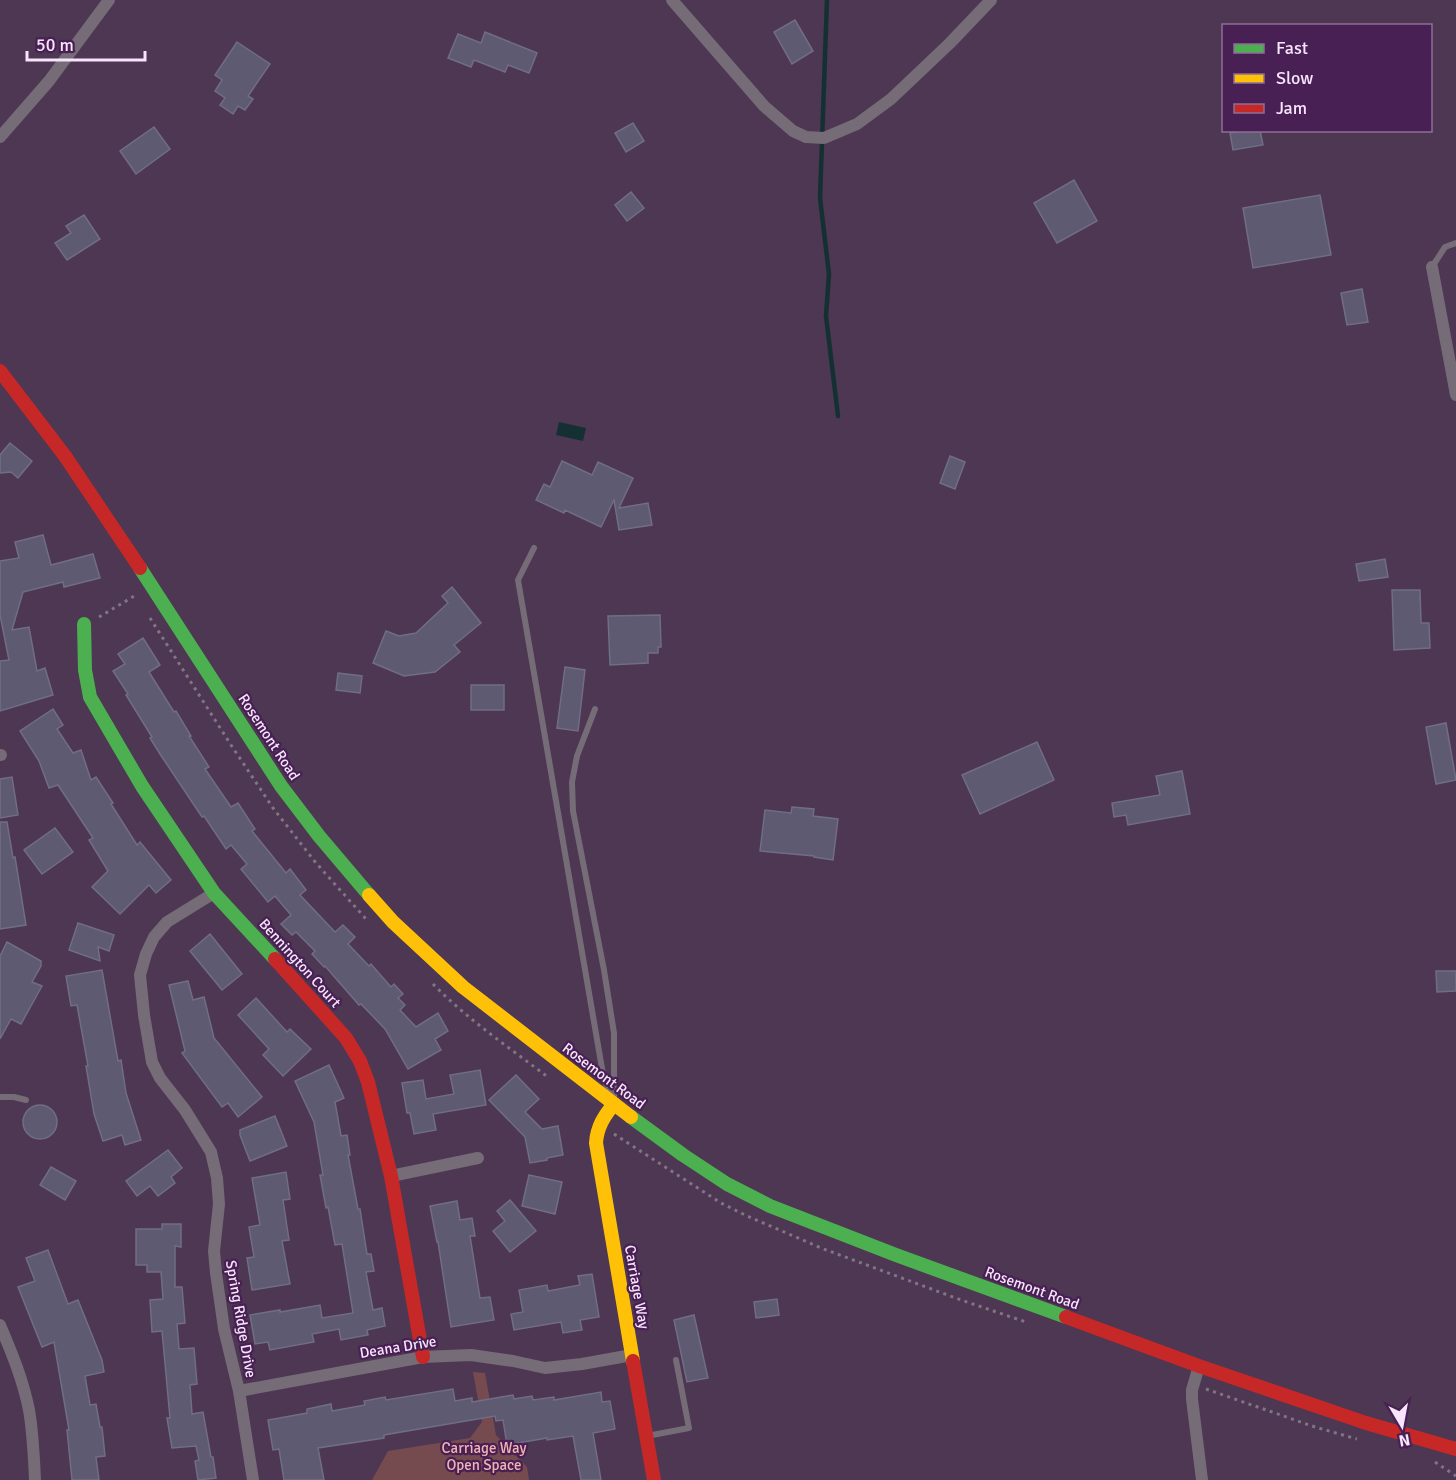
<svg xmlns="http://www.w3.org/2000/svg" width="1456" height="1480" viewBox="0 0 1456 1480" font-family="Signika,sans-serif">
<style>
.green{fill:#764b4f}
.water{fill:#143033}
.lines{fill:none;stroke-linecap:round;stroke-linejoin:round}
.stream{stroke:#143033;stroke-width:4.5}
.building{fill:#5e5a71;stroke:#706d85;stroke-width:1.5}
.path{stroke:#807682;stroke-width:3;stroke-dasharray:3 4.5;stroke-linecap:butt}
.lane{stroke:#756c77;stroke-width:6}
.street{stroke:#756c77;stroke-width:12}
.fast{stroke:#4caf50;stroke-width:14}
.slow{stroke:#ffc107;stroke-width:14}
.jam{stroke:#c62828;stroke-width:14}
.labels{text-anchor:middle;stroke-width:4.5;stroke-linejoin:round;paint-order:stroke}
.street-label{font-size:15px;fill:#f8e4fd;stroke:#482053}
.park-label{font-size:15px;fill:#f3b3b3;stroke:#482053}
</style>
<rect width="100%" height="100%" fill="#4d3752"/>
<path class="green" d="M473,1372L485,1373L496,1435L527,1467L529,1480H372L388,1451L470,1438L482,1422Z"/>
<path class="water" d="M559,422L586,428L583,441L556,435Z"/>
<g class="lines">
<path class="stream" d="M827,0L820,198L829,274L826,316L838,416"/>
</g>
<g class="building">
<path d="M795,20L813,51L792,64L774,32Z"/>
<path d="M485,32L537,53L529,73L508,65L505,72L474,60L471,67L448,58L458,34L481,43Z"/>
<path d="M237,42L270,64L248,96L253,99L245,110L238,106L233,114L220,105L225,98L215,91L222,80L215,75Z"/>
<path d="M633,123L644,141L626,152L615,133Z"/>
<path d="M154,127L170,149L136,174L120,151Z"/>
<path d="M1245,130H1260L1263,145L1233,150L1230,133Z"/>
<path d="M1074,180L1097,221L1057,243L1034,203Z"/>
<path d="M631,192L644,208L627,221L615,205Z"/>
<path d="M1320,195L1331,255L1253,268L1243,208Z"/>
<path d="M84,215L100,239L67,260L55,243L71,233L66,226Z"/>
<path d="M1362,289L1368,322L1347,325L1341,293Z"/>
<path d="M10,443L32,461L18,478L11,472L0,473V455Z"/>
<path d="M950,456L965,462L955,489L940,483Z"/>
<path d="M562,461L592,475L598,462L633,478L619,508L648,503L652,525L619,530L614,500L601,527L565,510L564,513L536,500L544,484L550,487Z"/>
<path d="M43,535L51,565L93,554L100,578L64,587L63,582L23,592L12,630L29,627L37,671L45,668L53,695L0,711V661L9,660L0,615V561L19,558L15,542Z"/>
<path d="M1385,559L1388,577L1359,581L1356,564Z"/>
<path d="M452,587L481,623L454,645L460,652L435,672L404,676L373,663L386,631L399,636L416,633L448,603L442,596Z"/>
<path d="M1392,590H1420L1421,623H1429L1430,648L1394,650Z"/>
<path d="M660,615L661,647H658V653H648V663L610,665L608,616Z"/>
<path d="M143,638L160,665L149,672L174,712L176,711L191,736H189L209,767L205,769L231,807L238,803L255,829L252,831L286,873L290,869L306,890L300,895L335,932L343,925L355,937L348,944L369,966L371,964L391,987L394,984L403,994L398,998L405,1005L400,1010L416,1027L438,1013L448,1031L435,1039L441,1050L408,1069L385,1029L361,1004L359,1005L325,966L324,967L312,954L315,951L296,932L292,935L281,924L291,915L275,896L268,902L241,869L247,864L231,845L226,849L204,816L202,817L160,754L150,738L152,737L126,695L128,694L113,671L125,664L118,654Z"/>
<path d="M565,667L585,670L578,731L557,728Z"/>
<path d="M338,673L362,676L360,693L336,690Z"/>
<rect x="471" y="685" width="33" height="25"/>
<path d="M53,709L63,725L57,729L73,753L81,750L91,780L96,777L113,803L111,804L137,845L140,842L171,880L156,893L149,885L120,914L92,887L108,871L89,840L93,838L58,785L49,788L39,761L20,731Z"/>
<path d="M1446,723L1456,780L1436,784L1426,727Z"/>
<path d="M1037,742L1054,780L980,814L962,775Z"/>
<path d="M1182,771L1190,814L1128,825L1126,815L1114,817L1112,803L1160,795L1156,776Z"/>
<path d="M12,777L18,815L0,818V779Z"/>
<path d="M792,807L814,809L813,816L838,819L833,860L814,857V856L760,851L765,810L791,813Z"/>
<path d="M0,822H7L13,858L15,857L26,925L0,929Z"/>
<path d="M55,828L73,852L42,874L24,850Z"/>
<path d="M78,923L114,935L109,951L98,947L100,961L69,950Z"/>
<path d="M210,934L242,974L222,990L190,951Z"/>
<path d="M7,942L41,961V966L32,982L42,986L21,1024L11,1019L0,1039V956Z"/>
<path d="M102,970L118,1061L121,1060L126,1093L141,1140L125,1145L122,1135L103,1141L94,1114L86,1066H88L77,1005L71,1006L66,976Z"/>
<path d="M1436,971H1456V991L1437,992Z"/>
<path d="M188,981L193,1000L204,997L214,1038L262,1097L238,1117L228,1103L222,1107L182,1053L185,1051L169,985Z"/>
<path d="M256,998L287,1032L290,1029L311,1049L283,1076L263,1055L269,1049L238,1015Z"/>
<path d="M329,1065L344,1098L335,1102L341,1136L347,1135L350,1155H348L358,1209H360L367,1254H371L374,1271L366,1272L373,1310L382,1308L385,1326L367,1330L368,1335L341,1340L339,1329L312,1334L314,1342L270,1350L268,1342L255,1344L250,1315L280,1310V1312L320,1305L322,1318L353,1313L342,1244L335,1245L328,1207L326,1208L320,1175H323L314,1122L295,1081Z"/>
<path d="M480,1070L486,1105L433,1114L436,1130L414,1134L410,1113H407L402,1083L423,1080L426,1099L454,1094L450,1075Z"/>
<path d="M516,1075L539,1099L525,1112L542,1129L558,1126L563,1155L547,1158V1160L530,1163L525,1137L489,1100Z"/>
<circle cx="40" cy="1122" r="17"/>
<path d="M275,1116L287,1146L250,1161L240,1135V1130Z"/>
<path d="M168,1150L182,1168L171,1177L175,1183L158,1196L150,1186L137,1196L126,1181Z"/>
<path d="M51,1167L76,1181L65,1200L40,1185Z"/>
<path d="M286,1172L290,1199L283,1200L289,1240L282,1241L290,1284L252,1290L247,1258L254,1257L249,1227L260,1225L252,1178Z"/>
<path d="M529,1175L562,1182L555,1214L522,1206Z"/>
<path d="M510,1200L536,1231L510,1252L493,1231L505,1221L497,1211Z"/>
<path d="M457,1201L460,1220L472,1218L475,1236H470L480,1298L490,1297L494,1320L451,1327L438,1242H437L430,1206Z"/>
<path d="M162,1224H181V1247L175,1246V1287H182L185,1323L177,1324L179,1349L194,1348L197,1384L190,1385L192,1414L203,1412L211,1457H213L216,1478L198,1480L195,1461L199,1460L196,1446L172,1448L167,1418H170L162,1331L152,1332L150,1300L163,1299L161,1272H147V1265H136V1229H162Z"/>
<path d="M48,1250L68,1304L78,1300L102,1360L104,1372L85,1376L90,1405L96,1404L100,1427H102L105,1456L96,1457L99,1480H72L67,1430H69L54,1342L42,1347L18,1287L35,1281L26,1258Z"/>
<path d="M592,1274L599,1317L580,1320L582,1330L563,1333L561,1322L514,1330L511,1314L523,1312L519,1290L547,1285L548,1291L580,1285L578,1276Z"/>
<path d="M777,1299L779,1315L756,1318L754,1302Z"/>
<path d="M694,1315L708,1378L687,1382L674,1320Z"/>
<path d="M453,1389L455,1401L472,1398V1402L513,1395L514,1399L532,1396L533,1400L554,1397V1400L601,1392L602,1402L610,1401L615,1429L593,1433L601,1480H581L573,1436L547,1440V1438L507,1445L503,1420L496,1421L495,1416L384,1435V1438L318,1448L324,1480H284L279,1449L273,1450L268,1420L307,1413V1409L331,1404L332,1411L365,1405L364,1401L385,1397L386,1400Z"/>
</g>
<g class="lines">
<g class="path">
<path d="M99,617L136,595"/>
<path d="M150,618L231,745L273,808L316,863L366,919"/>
<path d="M433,984C468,1020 510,1048 549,1078"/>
<path d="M614,1134L721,1203L745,1215L821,1248L961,1300L1026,1322"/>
<path d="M1206,1389L1315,1427L1357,1439"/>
<path d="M1435,1462L1456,1476"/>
</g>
<g class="lane">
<path d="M1432,267L1445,247L1456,243"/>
<path d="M534,548L518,580L604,1080L610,1095"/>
<path d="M595,709L577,756L572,782L573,811L604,970L614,1033V1100"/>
<path d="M0,1097H14L26,1100"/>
<path d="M647,1436L689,1428L676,1360"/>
</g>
<g class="street">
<path d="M672,0L764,106L793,131L806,137L824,138L857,124L891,99L950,43L991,0"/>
<path d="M0,137L49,81L109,0"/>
<path d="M1432,267L1456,395"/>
<path d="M0,755H1"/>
<path d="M214,893L167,922L154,937L146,954L140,975L144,1015L152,1062L160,1078L185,1110L211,1152L217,1178L219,1204L214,1251L216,1273L224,1329L239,1391L253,1480"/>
<path d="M391,1176L478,1158"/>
<path d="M0,1325C12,1353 23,1380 29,1410C33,1433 34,1457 35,1480"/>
<path d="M1199,1366L1192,1390V1399L1202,1480"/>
<path d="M239,1391L423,1357L471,1355L513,1361L545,1368L582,1364L632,1355"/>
</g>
<g class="fast">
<path d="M140,568L281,786L319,836L369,895"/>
<path d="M84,624L85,670L90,697L142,786L214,893L275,959"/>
<path d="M631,1117L683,1155L727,1184L770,1206L896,1255L1066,1317"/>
</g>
<g class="slow">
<path d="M369,895L393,922L463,987L631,1117"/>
<path d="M614,1104C604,1116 597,1127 596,1143L633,1361"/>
</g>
<g class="jam">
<path d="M0,371L65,456L140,568"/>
<path d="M275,959L346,1038L360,1061L368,1082L391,1176L423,1357"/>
<path d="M1066,1317L1199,1366L1366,1423L1456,1449"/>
<path d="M633,1361L654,1480"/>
</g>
</g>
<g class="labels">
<g class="street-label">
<text transform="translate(269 737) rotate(57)" y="5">Rosemont Road</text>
<text transform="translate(300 963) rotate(48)" y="5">Bennington Court</text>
<text transform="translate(604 1076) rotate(37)" y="5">Rosemont Road</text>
<text transform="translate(637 1287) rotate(80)" y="5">Carriage Way</text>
<text transform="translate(1032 1288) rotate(20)" y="5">Rosemont Road</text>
<text transform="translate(241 1319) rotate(80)" y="5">Spring Ridge Drive</text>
<text transform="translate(398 1347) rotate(-9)" y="5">Deana Drive</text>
</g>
<g class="park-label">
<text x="484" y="1453">Carriage Way<tspan x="484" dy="17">Open Space</tspan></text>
</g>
</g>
<rect x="1222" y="24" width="210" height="108" fill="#482053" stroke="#8e6e97" stroke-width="1.5"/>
<rect x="1234" y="44" width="30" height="9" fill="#4caf50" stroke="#8e6e97" stroke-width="1.5"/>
<text x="1276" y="54" font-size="18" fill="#f8e4fd">Fast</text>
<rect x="1234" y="74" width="30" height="9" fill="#ffc107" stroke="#8e6e97" stroke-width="1.5"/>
<text x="1276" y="84" font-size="18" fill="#f8e4fd">Slow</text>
<rect x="1234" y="104" width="30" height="9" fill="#c62828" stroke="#8e6e97" stroke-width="1.5"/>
<text x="1276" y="114" font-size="18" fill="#f8e4fd">Jam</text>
<g transform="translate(1402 1426) rotate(170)" stroke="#482053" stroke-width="4.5" paint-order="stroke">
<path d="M0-4.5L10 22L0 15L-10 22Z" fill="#f8e4fd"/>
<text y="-9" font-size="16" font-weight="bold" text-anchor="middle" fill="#f8e4fd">N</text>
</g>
<path d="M27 51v9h118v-9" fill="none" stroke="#f8e4fd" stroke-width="3"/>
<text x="36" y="51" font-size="18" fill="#f8e4fd" stroke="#482053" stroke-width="4.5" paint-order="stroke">50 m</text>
</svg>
